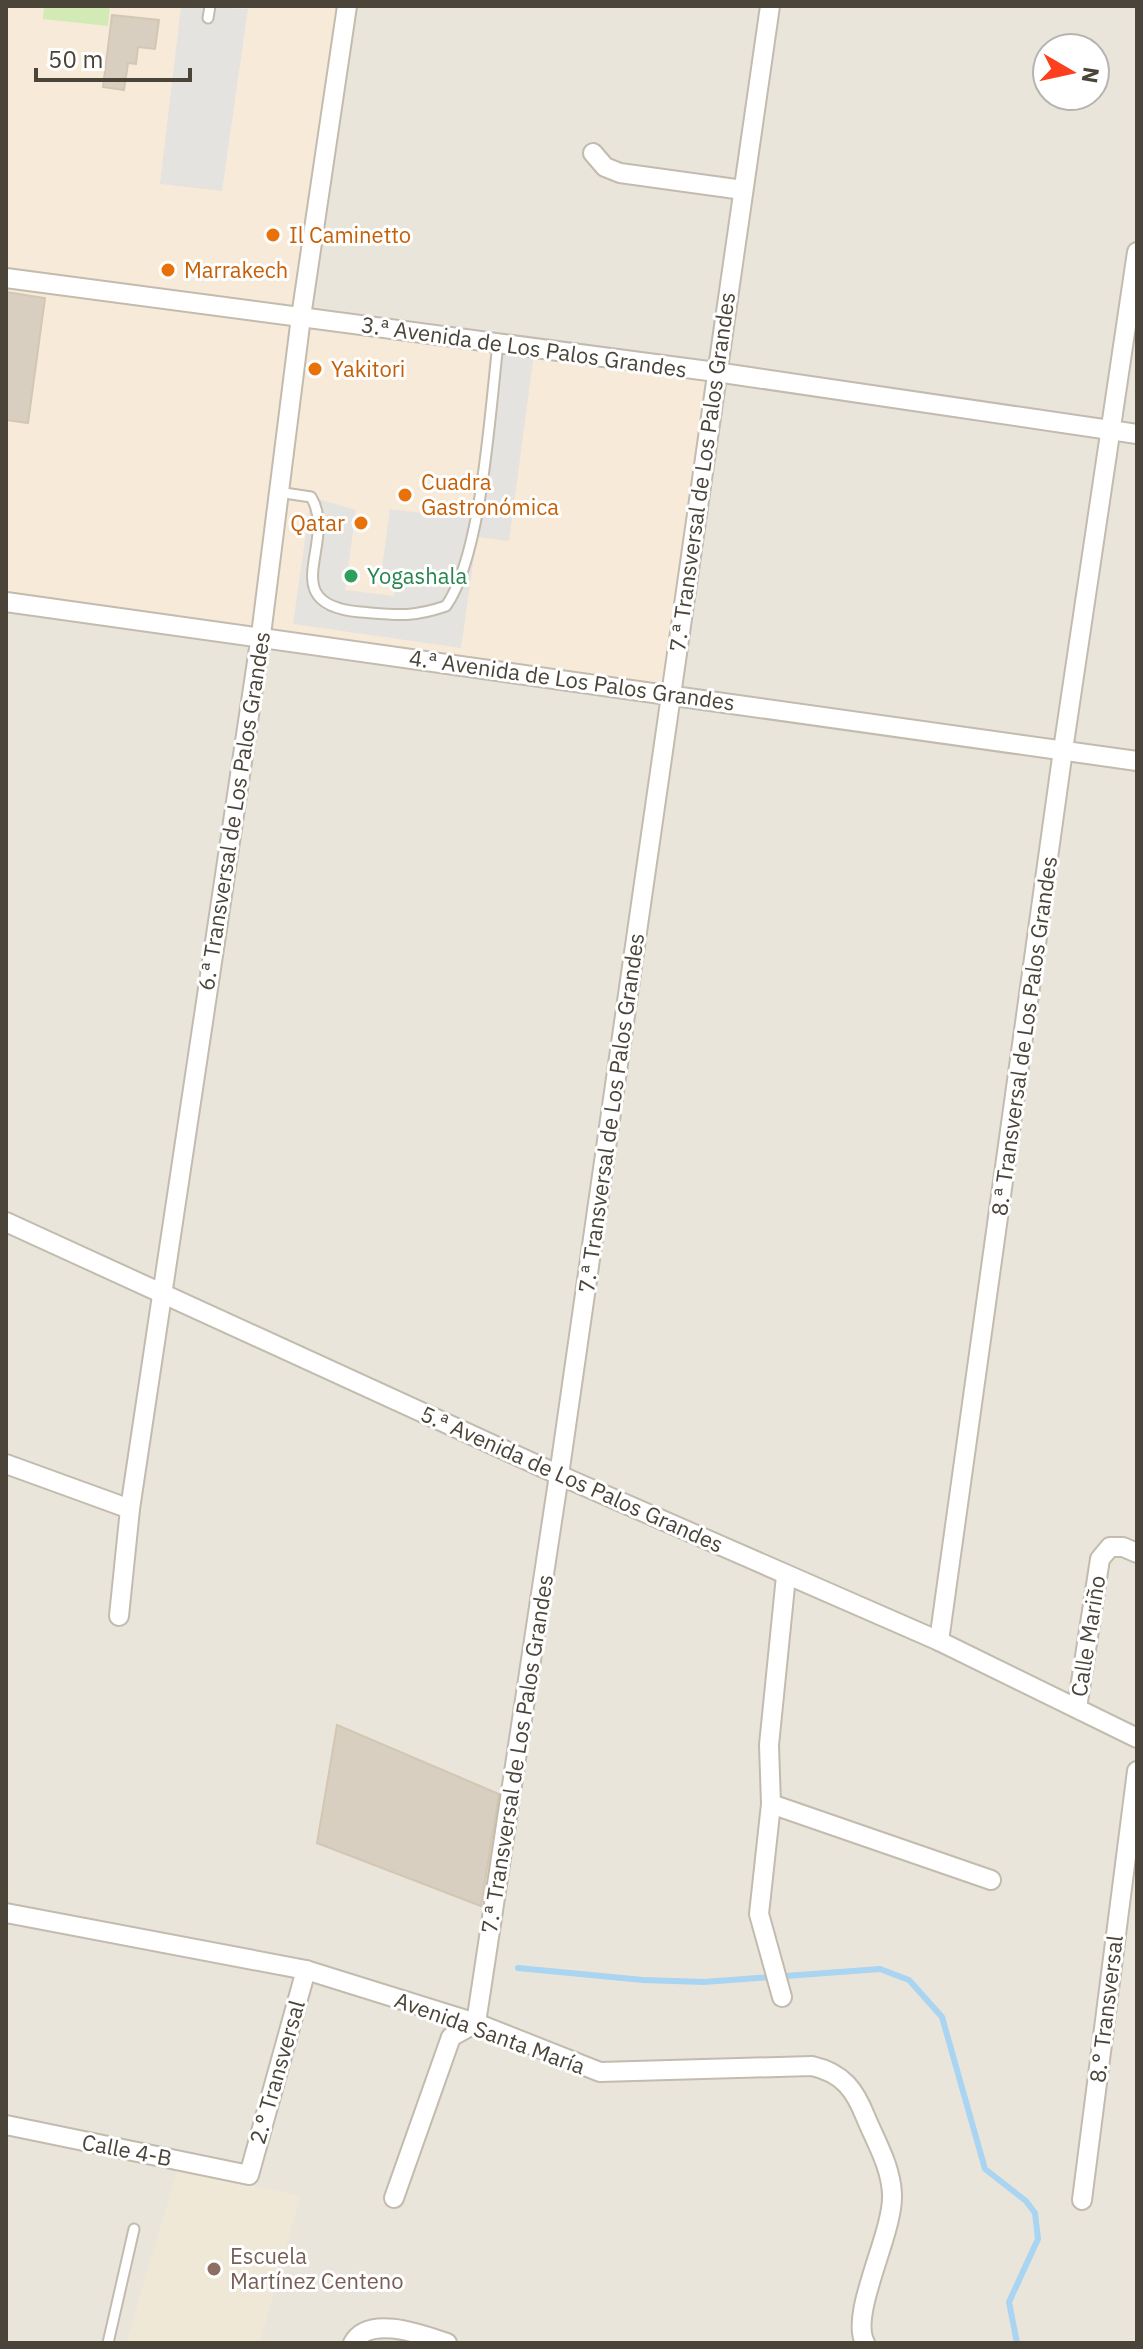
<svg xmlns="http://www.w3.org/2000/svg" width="1143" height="2349" viewBox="0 0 1143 2349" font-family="'IBM Plex Sans',sans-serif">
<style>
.residential{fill:#eae5da;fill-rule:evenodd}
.commercial{fill:#f7ead8}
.education{fill:#efe8d6}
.green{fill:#d2eab5}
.parking{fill:#e5e3e0}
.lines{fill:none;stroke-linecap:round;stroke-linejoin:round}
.stream{stroke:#a9d4f2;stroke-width:6}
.building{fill:#d8cfc1;stroke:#d3c7b4;stroke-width:2}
.lane-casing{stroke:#c2bbae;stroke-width:13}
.street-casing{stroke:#c2bbae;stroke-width:22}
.lane{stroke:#fff;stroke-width:9}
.street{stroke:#fff;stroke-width:18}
.food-dot{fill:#e8710a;stroke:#fff;stroke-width:3}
.leisure-dot{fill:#2e9e5b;stroke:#fff;stroke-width:3}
.education-dot{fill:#8d6e63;stroke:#fff;stroke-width:3}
.labels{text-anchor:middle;stroke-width:6;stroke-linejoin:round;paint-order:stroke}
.food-label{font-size:22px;fill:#c56008;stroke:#fff;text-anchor:start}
.street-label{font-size:22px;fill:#4b4439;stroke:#fff}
.leisure-label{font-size:22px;fill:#27864d;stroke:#fff;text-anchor:start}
.education-label{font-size:22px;fill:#785e54;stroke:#fff;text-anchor:start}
</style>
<rect width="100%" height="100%" fill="#f6f3ec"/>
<path class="residential" d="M6,6H1137V2343H6ZM1047,48H1095V96H1047Z"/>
<path class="commercial" d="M6,6H339L301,317L716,372L671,694L6,603Z"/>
<path class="education" d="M178,2169L300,2196L260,2343H126Z"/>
<path class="green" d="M44,6H110L108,26L43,19Z"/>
<g class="parking">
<path d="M181,6L248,9L222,191L160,184Z"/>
<path d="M495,341L535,346L509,541L477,537L461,648L293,624L311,497L356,510L345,590L394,596L397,577L381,575L390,509L471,519Z"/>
</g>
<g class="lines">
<path class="stream" d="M518,1968L643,1980L704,1982L880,1969L909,1980L942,2017L985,2169L1026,2201L1035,2213L1038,2239L1009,2302L1017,2343"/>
</g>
<g class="building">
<path d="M112,15L159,20L155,49L138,47L136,64L128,63L124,90L103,87Z"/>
<path d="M6,292L45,298L28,423L6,420Z"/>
<path d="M337,1725L499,1794L481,1906L317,1843Z"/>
</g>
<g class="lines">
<g class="lane-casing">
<g id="lane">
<path d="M208,18L210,6"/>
<path d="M278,492L311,497C339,542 272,604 360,612C396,615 411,618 446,606C482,555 490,410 498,344"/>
<path d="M108,2343L134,2229"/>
</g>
</g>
<g class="street-casing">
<g id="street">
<path d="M593,153L605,167L620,173L743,190"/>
<path d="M6,278L716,372L1137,434"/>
<path d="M6,602L1137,761"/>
<path d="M6,1222L559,1475L939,1641L1137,1738"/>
<path d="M6,1464L130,1509"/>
<path d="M119,1616L130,1509L261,635L301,317L347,6"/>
<path d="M939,1641L1063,750L1137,252"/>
<path d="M1077,1708L1100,1559L1110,1547H1123L1137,1553"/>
<path d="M771,1804L991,1880"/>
<path d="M6,1913L306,1970L476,2023L600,2072L812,2066C843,2073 855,2090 866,2118C876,2142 891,2167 892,2194C894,2233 849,2313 865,2343"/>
<path d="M782,1997L759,1914L771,1804L769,1745L786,1576"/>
<path d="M6,2125L249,2175L306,1970"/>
<path d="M394,2198L451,2037L476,2023L559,1475L770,6"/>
<path d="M1082,2200L1137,1771"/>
<path d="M353,2343C369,2314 423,2335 447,2343"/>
</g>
</g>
<use href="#lane" class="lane"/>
<use href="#street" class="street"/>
</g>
<g class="food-dot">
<circle cx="273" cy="235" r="8"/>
<circle cx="168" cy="270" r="8"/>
<circle cx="315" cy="369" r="8"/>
<circle cx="405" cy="495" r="8"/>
<circle cx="361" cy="523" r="8"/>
</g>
<circle class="leisure-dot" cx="351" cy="576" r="8"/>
<circle class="education-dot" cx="214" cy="2269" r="8"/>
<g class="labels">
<g class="food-label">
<text x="289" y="243">Il Caminetto</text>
<text x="184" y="278">Marrakech</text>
<text x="331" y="377">Yakitori</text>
<text x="421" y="490">Cuadra<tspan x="421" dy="25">Gastronómica</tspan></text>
<text x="345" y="531" text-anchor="end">Qatar</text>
</g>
<g class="street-label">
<text transform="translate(524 347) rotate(8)" y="8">3.ª Avenida de Los Palos Grandes</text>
<text transform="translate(702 472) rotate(-82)" y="8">7.ª Transversal de Los Palos Grandes</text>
<text transform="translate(572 680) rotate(8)" y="8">4.ª Avenida de Los Palos Grandes</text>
<text transform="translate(234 811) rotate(-81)" y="8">6.ª Transversal de Los Palos Grandes</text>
<text transform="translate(1024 1036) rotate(-82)" y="8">8.ª Transversal de Los Palos Grandes</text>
<text transform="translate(611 1113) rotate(-82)" y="8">7.ª Transversal de Los Palos Grandes</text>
<text transform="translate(572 1479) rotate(24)" y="8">5.ª Avenida de Los Palos Grandes</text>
<text transform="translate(1088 1636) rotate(-81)" y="8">Calle Mariño</text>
<text transform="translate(517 1754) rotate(-81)" y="8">7.ª Transversal de Los Palos Grandes</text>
<text transform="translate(1106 2009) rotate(-83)" y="8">8.° Transversal</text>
<text transform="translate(490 2033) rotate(20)" y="8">Avenida Santa María</text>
<text transform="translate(277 2072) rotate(-74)" y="8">2.° Transversal</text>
<text transform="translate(127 2150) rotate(11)" y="8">Calle 4-B</text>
</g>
<g class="leisure-label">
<text x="367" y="584">Yogashala</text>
</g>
<g class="education-label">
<text x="230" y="2264">Escuela<tspan x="230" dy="25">Martínez Centeno</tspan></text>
</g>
</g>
<rect width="1143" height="2349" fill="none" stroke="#4b4439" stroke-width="16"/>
<g transform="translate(1071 72) rotate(99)"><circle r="38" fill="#ffffff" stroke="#b7b4b0" stroke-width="2"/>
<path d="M0-6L14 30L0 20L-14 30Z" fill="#fc3f1d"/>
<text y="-12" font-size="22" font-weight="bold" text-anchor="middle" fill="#4b4439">N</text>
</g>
<path d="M36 68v12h154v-12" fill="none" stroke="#4b4439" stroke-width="4"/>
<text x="48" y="68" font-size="24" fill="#4b4439" stroke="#ffffff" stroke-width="6" paint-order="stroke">50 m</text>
</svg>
